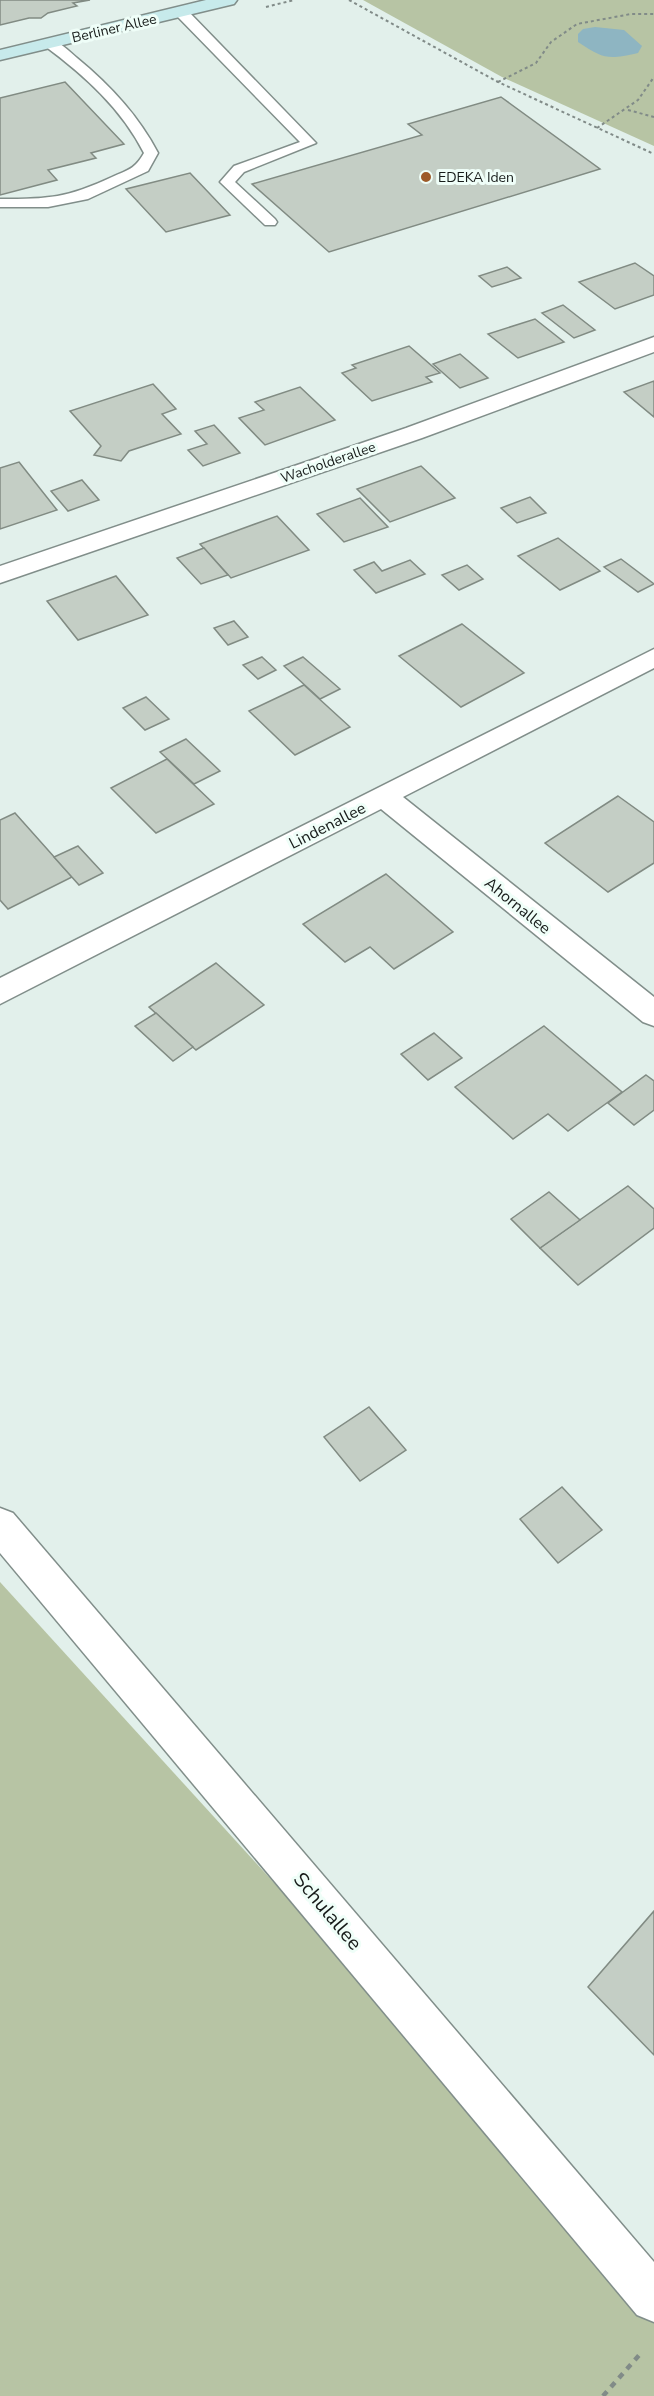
<svg xmlns="http://www.w3.org/2000/svg" width="654" height="2396" viewBox="0 0 654 2396" font-family="'Nunito Sans',sans-serif">
<style>
.forest{fill:#b7c4a4}
.water{fill:#8eb5c2}
.building{fill:#c4cec5;stroke:#818b83;stroke-width:1.5}
.lines{fill:none;stroke-linecap:round;stroke-linejoin:round}
.lane-casing{stroke:#818e8a;stroke-width:3}
.street-casing{stroke:#818e8a;stroke-width:3}
.secondary-casing{stroke:#818e8a;stroke-width:3}
.path-far1{stroke:#818b88;stroke-width:2;stroke-dasharray:3 3;stroke-linecap:butt}
.path{stroke:#818b88;stroke-width:4.5;stroke-dasharray:6 6;stroke-linecap:butt}
.lane{fill:#fff;fill-rule:evenodd}
.street{fill:#fff;fill-rule:evenodd}
.secondary{fill:#c7eaeb;fill-rule:evenodd}
.poi-dot{fill:#9d5a29;stroke:#effef8;stroke-width:2}
.labels{text-anchor:middle;stroke-width:6;stroke-linejoin:round;paint-order:stroke}
.far-street-label{font-size:14px;fill:#161b19;stroke:#effef8}
.far-poi-label{font-size:14px;fill:#161b19;stroke:#effef8;text-anchor:start}
.street-label{font-size:16px;fill:#161b19;stroke:#effef8}
.near-street-label{font-size:20px;fill:#161b19;stroke:#effef8}
</style>
<rect width="100%" height="100%" fill="#e2f0eb"/>
<g class="forest">
<path d="M363,0H654V146L502,77Z"/>
<path d="M0,1582L654,2300V2396H0Z"/>
</g>
<path class="water" d="M595,27L624,30L642,46L638,53C607,60 604,59 578,42V34L583,29Z"/>
<g class="building">
<path d="M0,0H90L73,3L77,6L48,13L41,18H29L0,25Z"/>
<path d="M65,82L124,144L91,153L96,158L48,170L57,180L0,195V98Z"/>
<path d="M501,97L600,169L329,252L252,184L422,135L408,124Z"/>
<path d="M190,173L230,215L166,232L126,189Z"/>
<path d="M635,263L654,276V295L615,309L579,282Z"/>
<path d="M507,267L521,278L492,287L479,276Z"/>
<path d="M563,305L595,330L574,338L542,313Z"/>
<path d="M535,319L564,342L518,358L488,334Z"/>
<path d="M409,346L440,373L426,377L432,382L372,401L342,373L356,368L352,365Z"/>
<path d="M460,354L488,378L460,388L433,364Z"/>
<path d="M654,381V417L624,392Z"/>
<path d="M153,384L176,409L162,414L181,434L129,451L121,461L94,455L101,446L70,411Z"/>
<path d="M300,387L335,420L265,445L239,418L264,410L255,402Z"/>
<path d="M214,425L240,453L203,466L188,450L207,444L195,431Z"/>
<path d="M19,462L57,510L0,529V468Z"/>
<path d="M421,466L455,498L390,522L357,489Z"/>
<path d="M82,480L99,500L68,511L51,491Z"/>
<path d="M530,497L546,513L517,523L501,508Z"/>
<path d="M360,498L388,527L344,542L317,514Z"/>
<path d="M277,516L309,550L231,578L200,544Z"/>
<path d="M558,538L600,571L560,590L518,556Z"/>
<path d="M204,548L228,575L201,584L177,558Z"/>
<path d="M621,559L654,584L638,592L604,567Z"/>
<path d="M410,560L425,574L376,593L354,570L374,562L382,571Z"/>
<path d="M467,565L483,579L459,590L442,575Z"/>
<path d="M116,576L148,615L78,640L47,601Z"/>
<path d="M234,621L248,637L228,645L214,628Z"/>
<path d="M462,624L524,673L461,707L399,656Z"/>
<path d="M262,657L276,670L258,679L243,665Z"/>
<path d="M303,657L340,689L320,699L284,666Z"/>
<path d="M304,685L350,727L295,755L249,711Z"/>
<path d="M146,697L169,719L145,730L123,708Z"/>
<path d="M186,739L220,771L194,784L160,752Z"/>
<path d="M167,759L214,804L156,833L111,788Z"/>
<path d="M618,796L654,822V863L608,892L545,843Z"/>
<path d="M15,813L72,877L8,909L0,900V820Z"/>
<path d="M78,846L103,873L79,885L54,857Z"/>
<path d="M386,874L453,932L394,969L370,947L345,962L303,924Z"/>
<path d="M216,963L264,1005L196,1050L149,1007Z"/>
<path d="M156,1013L193,1047L173,1061L135,1026Z"/>
<path d="M544,1026L622,1092L568,1131L548,1114L513,1139L455,1087Z"/>
<path d="M434,1033L462,1058L428,1080L401,1054Z"/>
<path d="M646,1075L654,1081V1110L634,1125L608,1103Z"/>
<path d="M628,1186L654,1209V1228L578,1285L540,1248Z"/>
<path d="M549,1192L580,1220L540,1248L511,1219Z"/>
<path d="M369,1407L406,1450L360,1481L324,1437Z"/>
<path d="M562,1487L602,1530L558,1563L520,1519Z"/>
<path d="M654,1911V2055L588,1987Z"/>
</g>
<g class="lines">
<g class="lane-casing">
<g id="lane">
<path d="M181,8L186,9L316,143L244,172L235,182L275,219L277,222L275,225H265L220,182L234,166L300,142L176,15L175,12Z"/>
<path d="M50,39C60,42 69,51 77,58C110,85 138,115 158,153L148,171L88,199L48,207H0V199C49,199 67,198 112,177C128,170 135,169 144,153C121,108 85,76 45,46V40Z"/>
</g>
</g>
<g class="street-casing">
<g id="street">
<path d="M654,337V352L422,438L0,583V566L406,428Z"/>
<path d="M654,649V668L403,797L654,997V1026L643,1022L381,809L0,1004V978Z"/>
<path d="M0,1508L13,1513L654,2262V2322L637,2315L0,1553Z"/>
</g>
</g>
<g class="secondary-casing">
<path id="secondary" d="M206,0H237L234,4L0,60V50Z"/>
</g>
<g class="path-far1">
<path d="M349,0L498,82L654,154"/>
<path d="M266,7L294,0"/>
<path d="M498,82L536,63L551,42L577,24L631,14H654"/>
<path d="M628,110L654,117"/>
<path d="M597,128L638,100L654,77"/>
</g>
<path class="path" d="M603,2396L642,2352"/>
<use href="#lane" class="lane"/>
<use href="#street" class="street"/>
<use href="#secondary" class="secondary"/>
</g>
<circle class="poi-dot" cx="426" cy="177" r="6"/>
<g class="labels">
<g class="far-street-label">
<text transform="translate(114 28) rotate(-13)" y="5">Berliner Allee</text>
<text transform="translate(328 462) rotate(-19)" y="5">Wacholderallee</text>
</g>
<g class="far-poi-label">
<text x="438" y="182">EDEKA Iden</text>
</g>
<g class="street-label">
<text transform="translate(327 825) rotate(-27)" y="6">Lindenallee</text>
<text transform="translate(518 905) rotate(39)" y="6">Ahornallee</text>
</g>
<g class="near-street-label">
<text transform="translate(328 1911) rotate(50)" y="7">Schulallee</text>
</g>
</g>
</svg>
